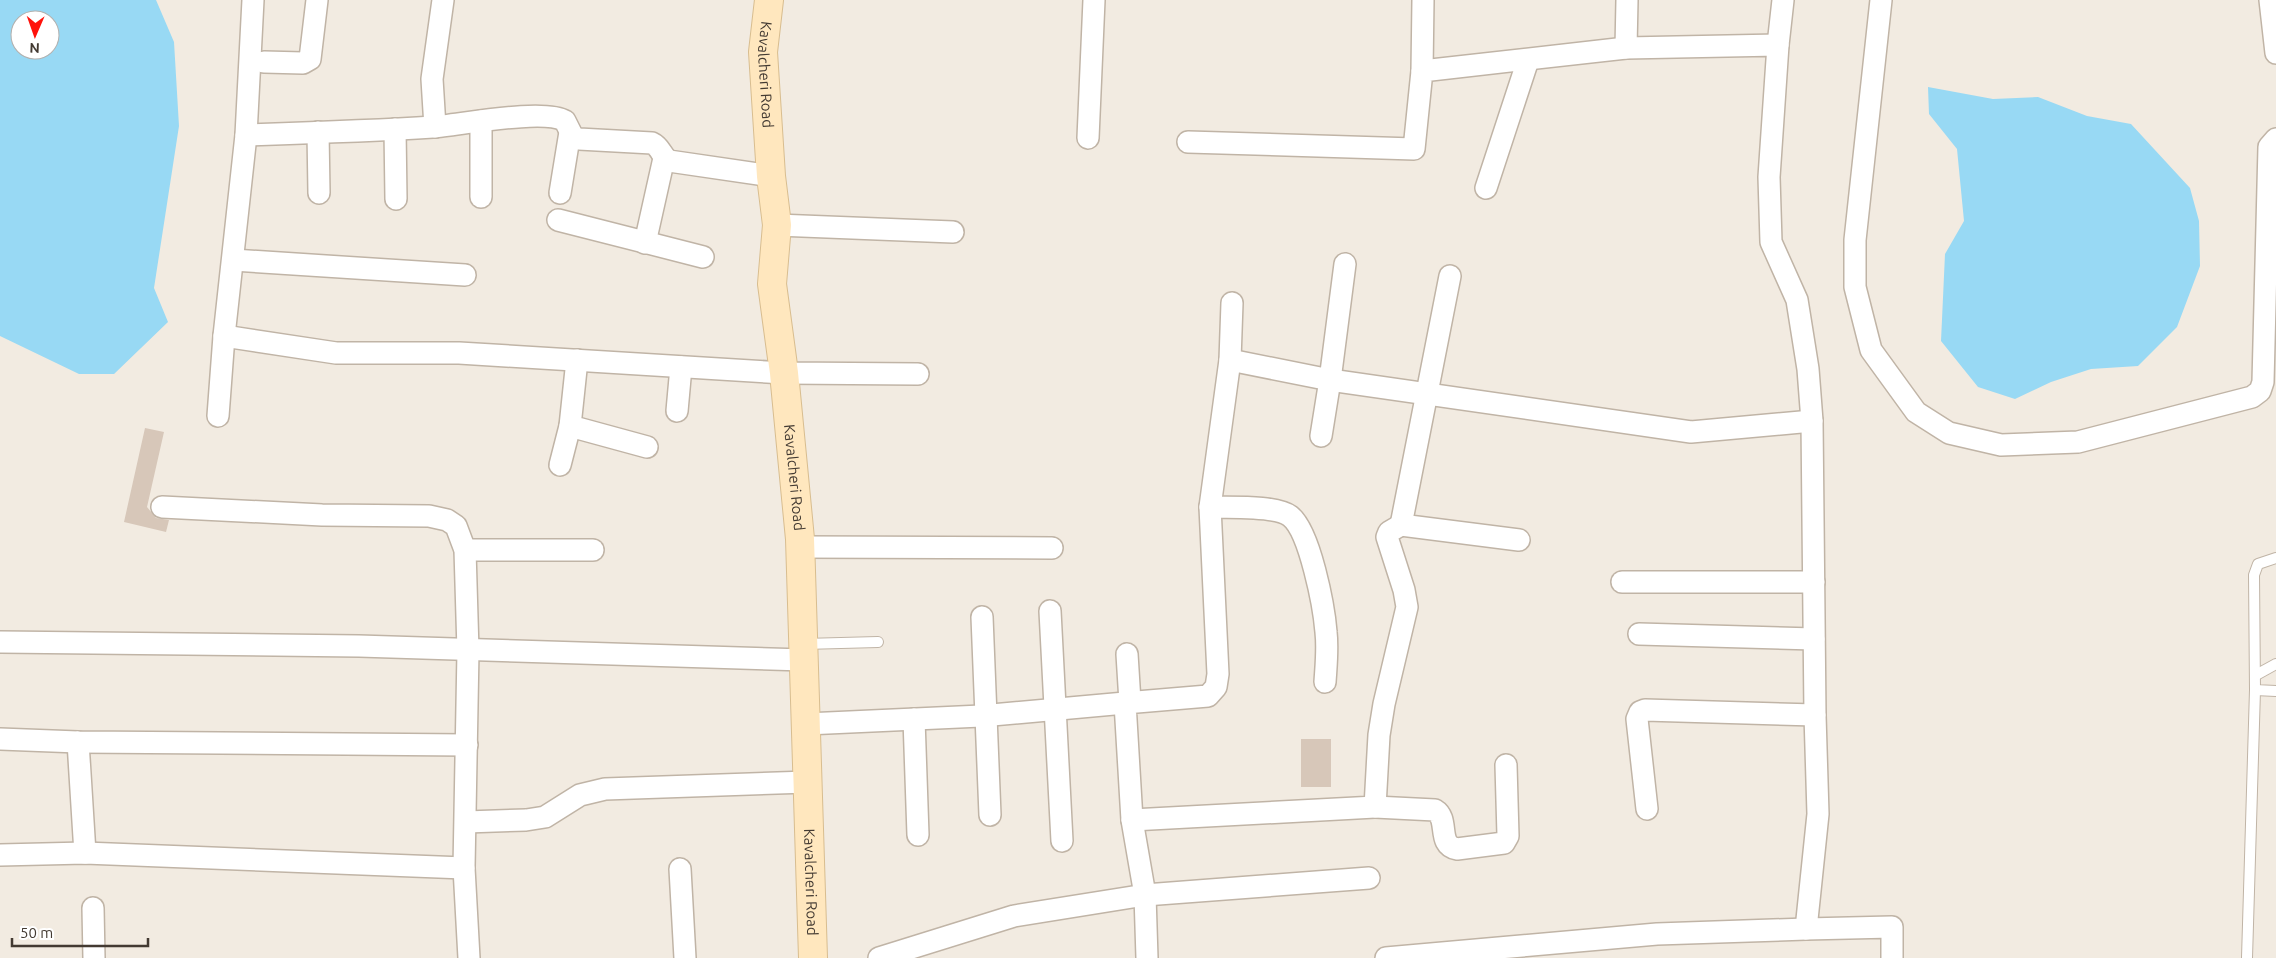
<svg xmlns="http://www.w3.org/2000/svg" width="2276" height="958" viewBox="0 0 2276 958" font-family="Ubuntu,sans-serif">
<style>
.water{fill:#98d9f4;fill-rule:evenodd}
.building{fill:#d7c7b9}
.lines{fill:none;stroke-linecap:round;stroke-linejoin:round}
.lane-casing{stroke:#c0b4a6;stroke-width:12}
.street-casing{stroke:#c0b4a6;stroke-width:24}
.secondary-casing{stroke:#d8bd8f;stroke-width:30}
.lane{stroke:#fff;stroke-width:10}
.street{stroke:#fff;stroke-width:21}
.secondary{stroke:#ffe7be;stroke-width:28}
.labels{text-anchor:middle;stroke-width:4.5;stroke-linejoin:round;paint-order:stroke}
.street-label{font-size:15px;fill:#433a32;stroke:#fff}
</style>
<rect width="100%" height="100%" fill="#f2ebe1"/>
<g class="water">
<path d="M0,0H156L174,42L179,126L154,288L168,322L114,374H79L0,336ZM20,20H50V50H20Z"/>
<path d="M1928,87L1993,99L2038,97L2087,116L2131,124L2190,188L2199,221L2200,266L2177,327L2138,366L2091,369L2051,382L2015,399L1978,387L1941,341L1945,254L1964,221L1957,149L1929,114Z"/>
</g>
<g class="building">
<path d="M145,428L164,432L147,507L156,518L169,520L166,532L124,522Z"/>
<rect x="1301" y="739" width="30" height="48"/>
</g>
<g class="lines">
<g class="lane-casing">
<g id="lane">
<path d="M2276,558L2258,564L2254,575L2255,690L2276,691"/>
<path d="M804,644L878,642"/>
<path d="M2256,675L2276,664"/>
<path d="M2247,958L2255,690"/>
</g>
</g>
<g class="street-casing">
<g id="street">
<path d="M1881,0L1855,240V287L1871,350L1916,412L1949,433L2001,445L2078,442L2252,397L2260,391L2263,382L2269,147L2276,139"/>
<path d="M2270,0L2276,53"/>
<path d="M1778,45L1783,0"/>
<path d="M1626,48L1627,0"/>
<path d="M264,62L303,63L310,59L317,0"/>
<path d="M1422,71L1423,0"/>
<path d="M481,121V197"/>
<path d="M435,127L432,79L443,0"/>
<path d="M395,129L396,199"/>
<path d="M318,132L319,193"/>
<path d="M246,135C308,133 370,131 433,127C460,125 544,108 565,121L573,137L579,139L652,143C661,147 661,156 669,161L771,176"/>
<path d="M1088,138L1094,0"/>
<path d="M1188,142L1414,149L1422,71L1626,48L1778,45L1769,177L1771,242L1797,300L1808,369L1812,421L1815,715L1818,814L1806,929L1892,927V958"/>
<path d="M1486,188L1528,60"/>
<path d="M560,193L570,132"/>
<path d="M558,220L703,257"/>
<path d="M777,225L953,232"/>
<path d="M645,243L664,158"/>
<path d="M233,260L465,275"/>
<path d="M1450,276L1401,525L1519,540"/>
<path d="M224,336L336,353H459L784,373L918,374"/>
<path d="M577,360L570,426L647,447"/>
<path d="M1230,360L1330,380L1691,432L1812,421"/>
<path d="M677,411L681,367"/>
<path d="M218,416L224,336L246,135L253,0"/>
<path d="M1321,436L1330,380L1345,264"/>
<path d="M560,465L570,426"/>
<path d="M162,507L322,515L429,516L447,520L456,526L465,550L468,651L464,868L469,958"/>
<path d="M1210,507C1229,508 1275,505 1290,516C1310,531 1324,607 1326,632C1328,649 1326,666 1325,682"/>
<path d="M801,547L1052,548"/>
<path d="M465,550H593"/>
<path d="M1622,582H1814"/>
<path d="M1050,611L1062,841"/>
<path d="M982,617L990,815"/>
<path d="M1639,634L1814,639"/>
<path d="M0,642L359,646L804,660"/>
<path d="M1127,654L1130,702"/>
<path d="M914,719L918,835"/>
<path d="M806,724L981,716L1125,703"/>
<path d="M0,739L78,742L467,745"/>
<path d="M78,742L85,853"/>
<path d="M1375,807L1435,810C1450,819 1436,845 1457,849L1504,843L1508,836L1506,765"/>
<path d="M1647,809L1637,719L1640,712L1645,710L1815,715"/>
<path d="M1132,820L1375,807L1379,735L1384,704L1407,607L1404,590L1387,537L1389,532L1401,525"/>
<path d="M466,822L526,820L545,817L580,795L605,789L808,782"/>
<path d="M0,855L85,853L464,868"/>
<path d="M680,869L685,958"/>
<path d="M93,908L94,958"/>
<path d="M879,958L1014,916L1145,895L1369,878"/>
<path d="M1147,958L1145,895L1132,820L1125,703L1208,696L1216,687L1218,674L1210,507L1230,360L1232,303"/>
<path d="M1386,958L1657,934L1806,929"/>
</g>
</g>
<g class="secondary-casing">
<g id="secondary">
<path id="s1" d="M769,0L763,52L771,176L777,225L772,284L784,373L800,539L813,958"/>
</g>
</g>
<use href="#lane" class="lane"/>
<use href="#street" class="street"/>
<use href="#secondary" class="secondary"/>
</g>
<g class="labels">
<g class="street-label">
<text dy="5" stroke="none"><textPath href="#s1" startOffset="75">Kavalcheri Road</textPath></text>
<text dy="5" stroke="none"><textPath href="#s1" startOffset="480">Kavalcheri Road</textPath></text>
<text dy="5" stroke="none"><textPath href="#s1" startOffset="885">Kavalcheri Road</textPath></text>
</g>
</g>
<g transform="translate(35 35) rotate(182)"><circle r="24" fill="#ffffff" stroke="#b4b0ad"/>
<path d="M0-4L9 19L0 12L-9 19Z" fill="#ff120b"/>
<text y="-8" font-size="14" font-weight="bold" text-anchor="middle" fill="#433a32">N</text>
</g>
<path d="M12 938v8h136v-8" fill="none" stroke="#433a32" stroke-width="2.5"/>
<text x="20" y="938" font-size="15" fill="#433a32" stroke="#ffffff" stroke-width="4" paint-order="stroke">50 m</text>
</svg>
